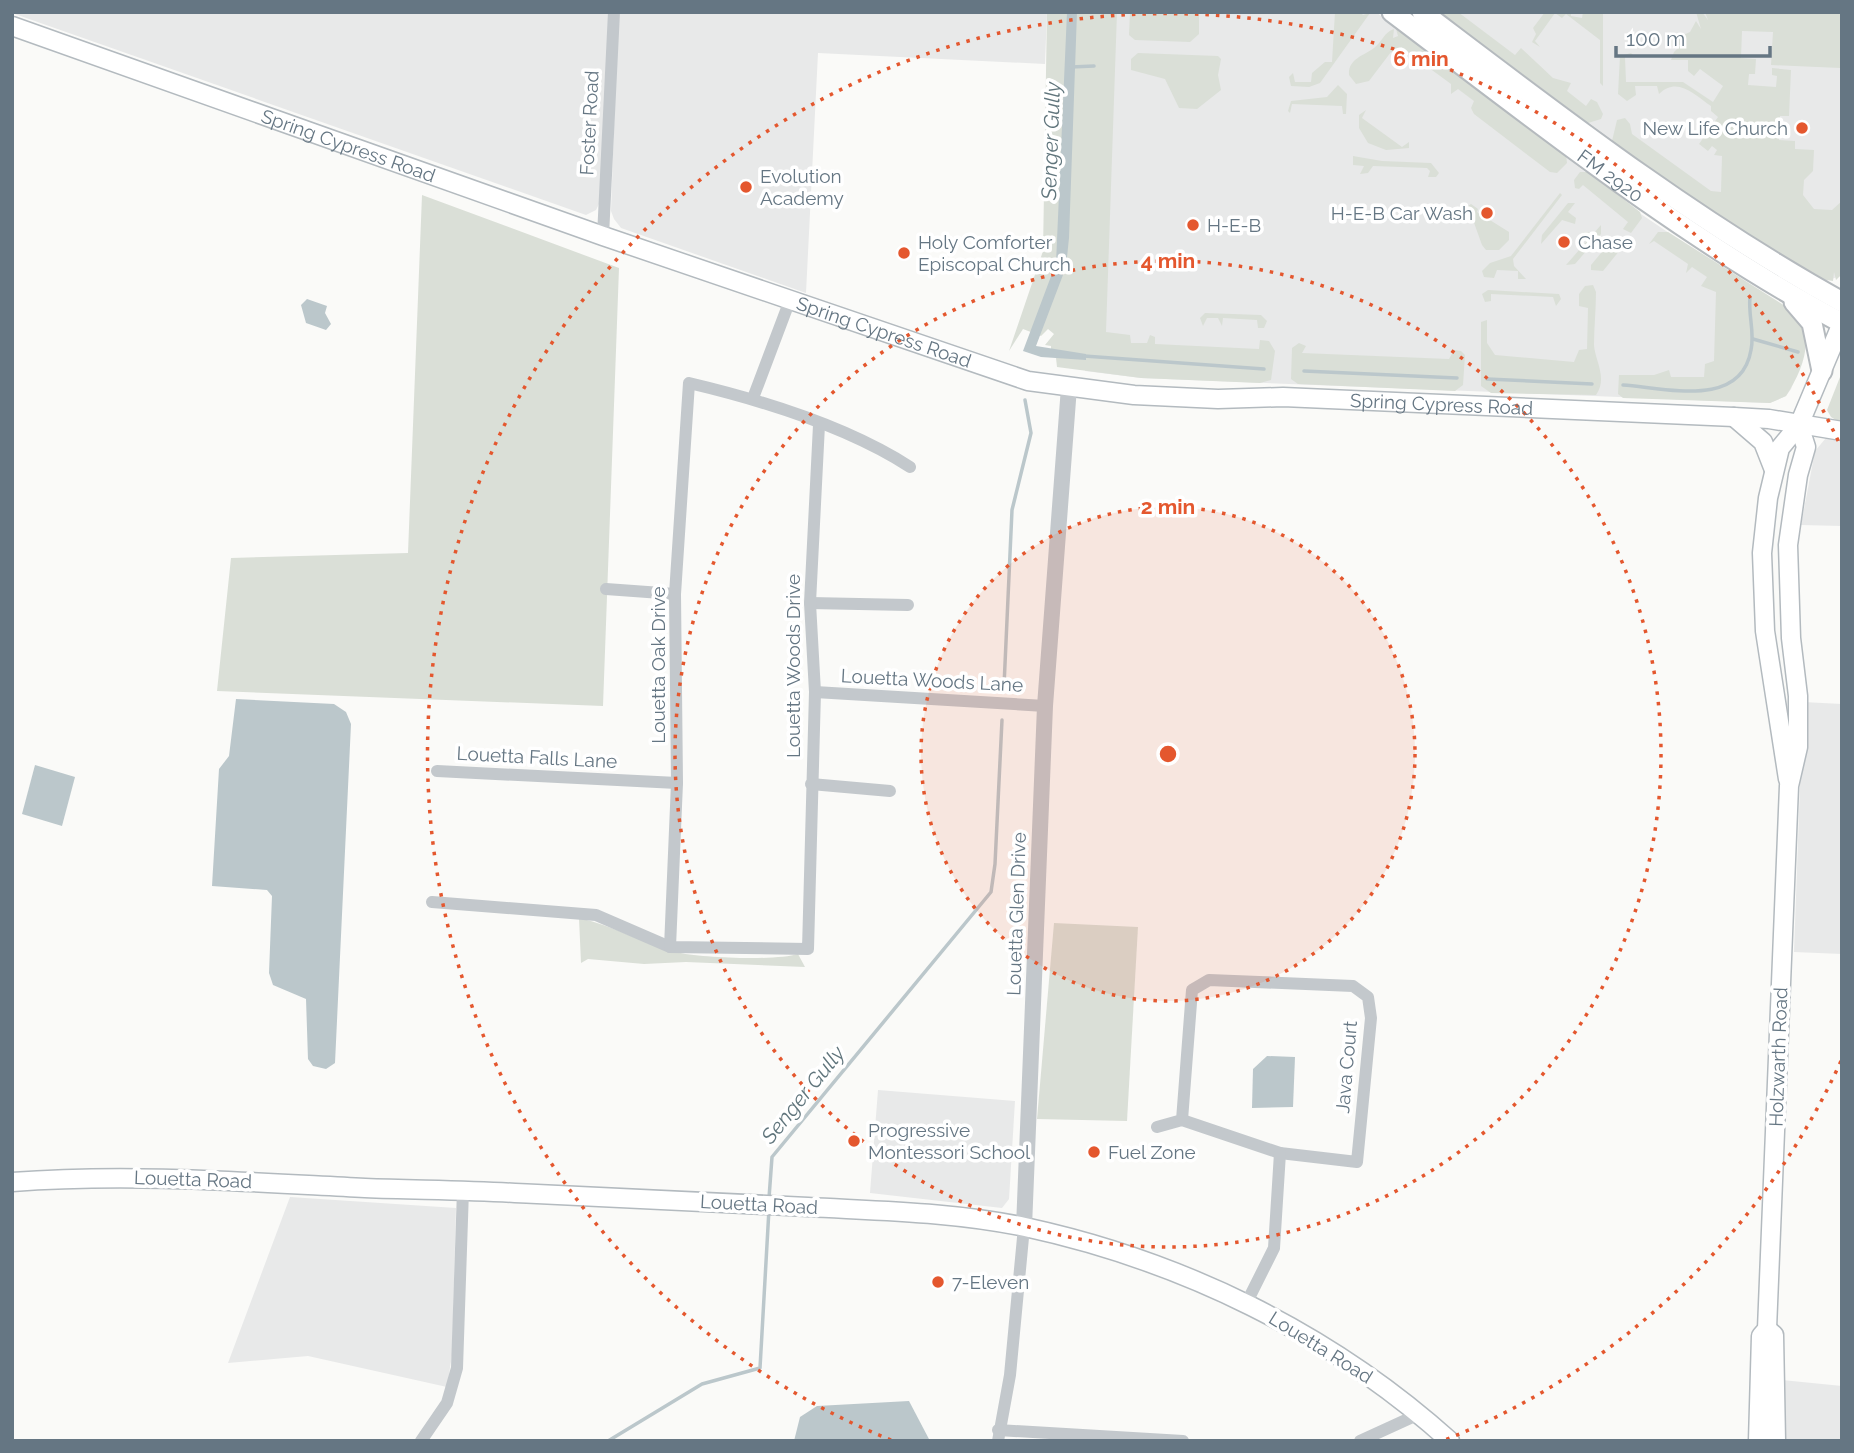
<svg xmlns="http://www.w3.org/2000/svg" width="1854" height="1453" viewBox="0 0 1854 1453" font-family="Raleway,sans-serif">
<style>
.built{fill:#e8e9e9}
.green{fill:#dadfd7}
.water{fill:#bbc7cb}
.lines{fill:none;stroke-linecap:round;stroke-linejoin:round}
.stream{stroke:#bbc7cb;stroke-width:3.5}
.secondary-casing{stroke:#b3babf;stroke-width:21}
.primary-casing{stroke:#b5babe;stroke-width:23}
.minor{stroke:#c3c8cc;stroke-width:12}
.tertiary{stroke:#c3c8cc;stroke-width:16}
.secondary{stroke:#fff;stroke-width:18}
.primary{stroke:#fff;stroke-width:19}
.ring{fill:none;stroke:#e4572e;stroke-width:3.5;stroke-dasharray:3.5 7}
.poi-dot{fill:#e4572e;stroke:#fff;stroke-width:2.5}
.labels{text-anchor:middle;stroke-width:7;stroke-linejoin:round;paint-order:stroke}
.street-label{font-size:19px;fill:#657683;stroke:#fff}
.poi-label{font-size:19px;fill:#657683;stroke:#fff;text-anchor:start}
.water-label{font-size:21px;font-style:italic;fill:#60757c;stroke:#fff}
.centre{fill:#e4572e;stroke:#fff;stroke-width:3.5}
.ring-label{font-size:21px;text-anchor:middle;font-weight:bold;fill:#e4572e;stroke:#fff;stroke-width:7;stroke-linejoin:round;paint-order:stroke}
</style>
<rect width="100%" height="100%" fill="#fafaf8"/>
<g class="built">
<path d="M609,12L600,202L596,210L586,215L12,13Z"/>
<path d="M618,12H1047L1045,64L818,53L806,293L621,228L614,219L611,211Z"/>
<path d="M1099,12H1376L1635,210L1740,281L1793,311L1803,358L1791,389L1786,396L1770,403L1141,378L1085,371Z"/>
<path d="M1439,12H1842L1840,276L1826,281L1711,213Z"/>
<path d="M1826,438H1842V526L1801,525L1815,451Z"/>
<path d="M1803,702L1842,704V954L1794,952Z"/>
<path d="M878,1090L1015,1101L1009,1199L1002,1208L870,1193Z"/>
<path d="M290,1197L456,1208L452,1355L447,1387L308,1356L228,1363Z"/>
<path d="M1782,1380L1842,1386V1441H1783Z"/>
</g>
<g class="green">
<path d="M1047,12H1117L1106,332L1130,335L1131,343H1147L1150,335L1155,337V344L1259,349L1260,340L1269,341L1275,351L1271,380L1260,383L1141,378L1057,367L1056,358L1051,355V346L1045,345L1054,334L1048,329L1041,336L1023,329L1009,351L1043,251Z"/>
<path d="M1130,12H1199V34L1190,42L1135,40L1129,35Z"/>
<path d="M1335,12H1360L1363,15L1370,13L1320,83L1309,87L1291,86L1289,77L1293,73L1295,82H1311L1312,73L1325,62H1332Z"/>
<path d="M1439,12H1458L1515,55L1521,48L1553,78L1571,83L1567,91L1586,106L1591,99L1597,102L1603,114L1601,119L1588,123Z"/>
<path d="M1545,12H1571V16L1582,18L1583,12H1603V86L1600,83V40L1566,14L1562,18L1555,13L1535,41L1540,47L1532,42L1536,34L1533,28Z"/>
<path d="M1696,12H1702L1708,20L1705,12H1842L1840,68L1771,65L1773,32L1742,31L1741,58L1756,59L1755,74H1749L1748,85L1776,87L1777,76L1772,75V68L1791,70L1789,116H1780L1779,140L1795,141V149L1814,150L1813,171L1804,180L1803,195L1814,209L1832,210L1842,201V274L1836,280L1834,272L1833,281L1820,279L1711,213L1612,141L1617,120L1625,118L1630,124L1632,134L1711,191L1721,192L1722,156L1714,155L1717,150L1712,146L1708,151L1699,144L1718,117L1711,111V106C1694,94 1677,76 1659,94L1657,86H1635L1636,95L1627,101L1618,94L1620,56L1631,53L1634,56L1625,57L1626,82H1683L1713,102L1723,86L1700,69L1694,76L1688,71V60H1671L1674,52L1684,42L1674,49L1668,42L1690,32L1696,21L1701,29Z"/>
<path d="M1394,29L1393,38L1398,36L1396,29L1400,30L1566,155L1567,163L1557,173L1550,172L1474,114L1471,108L1474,101L1458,89L1451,94V84L1421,62L1417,70L1416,58L1401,47L1399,56L1391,52L1369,81L1356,84L1349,75C1348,59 1363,56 1374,48C1382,42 1384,32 1394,29Z"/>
<path d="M1138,53L1218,56L1221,59L1218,75L1221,90L1197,109L1179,108L1165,79L1131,70V59Z"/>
<path d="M1338,85L1347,94L1346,114H1343L1342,106L1292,104L1290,113L1288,111L1291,101L1327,97Z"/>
<path d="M1366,110L1362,118L1402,147L1409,142V148L1386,150L1368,143L1359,128V115Z"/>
<path d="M1353,156L1382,161L1431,163L1439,173L1436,177H1428L1430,171L1427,168L1373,166L1368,173L1360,174L1364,166L1353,165Z"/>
<path d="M1580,172H1589L1640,212L1642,218L1631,233L1623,229L1628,222L1583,185L1579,189L1575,188L1574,180Z"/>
<path d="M1560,193L1562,195L1513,259L1514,266L1526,279H1518V271L1497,270L1494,278L1484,277L1482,271L1490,263L1511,256Z"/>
<path d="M422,195L619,268L603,706L217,691L231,558L408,553Z"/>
<path d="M1568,203H1575L1568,212L1576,218L1575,224L1562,220L1541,244L1542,235Z"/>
<path d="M1471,204L1478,209L1477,212L1509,232V240L1499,250H1486L1482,245L1468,206Z"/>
<path d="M1601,225V234L1575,264L1566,265L1587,241L1583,232L1594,233Z"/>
<path d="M1658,232H1668L1793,311C1817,335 1803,370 1786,396L1770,403L1623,398L1618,394L1619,375H1654L1669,370L1671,377H1704L1705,364L1714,361L1716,292L1701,286L1707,277L1692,267L1686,273L1688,264L1654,241L1649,244Z"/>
<path d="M1618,240L1620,250L1603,271L1591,270V265L1611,241Z"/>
<path d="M1593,285L1596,292C1596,310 1594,327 1594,345C1595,361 1608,378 1596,395L1491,393L1481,386V322L1487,320V343L1495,355L1574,362L1579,350L1587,349L1588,308L1579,306V294L1585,286Z"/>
<path d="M1488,290L1559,294L1561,299L1556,306L1553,297L1491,294V301L1485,302L1482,294Z"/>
<path d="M1205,313L1261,315L1267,321L1264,328H1258L1257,320L1223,318L1222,326L1218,318H1207L1203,326L1200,318Z"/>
<path d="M1299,343L1306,346L1302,353L1449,359L1454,350L1461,351L1465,355L1463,385L1455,391L1298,384L1291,379L1292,348Z"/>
<path d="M1842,372V424L1831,417L1827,410Z"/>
<path d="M579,918C613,925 643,944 676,952C700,958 775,961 798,954L805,967L686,962L644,964L588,959L581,963Z"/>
<path d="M1054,923L1138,927L1127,1121L1037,1119Z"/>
</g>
<g class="water">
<path d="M1067,12H1077L1069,238L1066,267L1036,346L1086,354V360L1041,357L1023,351L1056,263Z"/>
<path d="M307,299L327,306L325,313L331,324L326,330L306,323L301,305Z"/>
<path d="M236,699L334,704L346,712L351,724L335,1063L326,1069L313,1066L308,1059L306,999L273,985L269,973L272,896L267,890L212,886L219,769L229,756Z"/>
<path d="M35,765L75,777L62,826L22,814Z"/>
<path d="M1267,1056L1295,1057L1293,1107L1252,1108L1253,1069Z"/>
<path d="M909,1401L930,1441H794L800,1417L817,1406Z"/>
</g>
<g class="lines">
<g class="stream">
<path d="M1071,67L1094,66"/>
<path d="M1753,339L1798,352"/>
<path d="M1084,356L1264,369"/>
<path d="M1304,371L1457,378"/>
<path d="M1487,379L1592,384"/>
<path d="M1623,385C1666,388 1741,409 1751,350C1755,332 1748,316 1750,297"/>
<path d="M1004,686L1012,510L1031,433L1025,400"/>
<path d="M769,1198L772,1157L991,892L995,864L1002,720"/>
<path d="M608,1441L702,1384L760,1368L769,1209"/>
</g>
<g class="secondary-casing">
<g id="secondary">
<path id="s1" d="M12,26L603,236L1028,381L1134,395L1218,399L1283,397L1734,417L1769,419L1842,431"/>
<path d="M1734,417L1763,442L1774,470"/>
<path d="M1788,779L1765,631L1762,553L1768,498L1780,448L1799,425L1842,323"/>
<path d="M12,1182C130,1173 247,1182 365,1188C415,1190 465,1190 515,1193C613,1197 711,1202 808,1207C880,1211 954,1212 1025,1227C1182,1261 1330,1333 1450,1441"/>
<path d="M1767,1329L1774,1335L1776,1441"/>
<path d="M1758,1441L1761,1336L1767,1329L1789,786L1798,747V696L1791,638L1788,545L1798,475L1806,447L1799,425"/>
</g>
</g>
<g class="primary-casing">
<g id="primary">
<path id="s2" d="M1392,12C1538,122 1681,237 1842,323"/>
<path d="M1422,12C1558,115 1692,219 1842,302"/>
<path d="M1794,302L1812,323L1822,371"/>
</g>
</g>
<g class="minor">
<path d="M603,236L614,12"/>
<path d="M753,398L790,300"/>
<path d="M606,589L675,594"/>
<path d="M810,603L908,605"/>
<path d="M815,692L1045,706"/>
<path d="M437,771L677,783"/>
<path d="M811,784L890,791"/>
<path d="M432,902L596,915L670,947L808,949L815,692L810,603L819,425"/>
<path d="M670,947L677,783L675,594L689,383C761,400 848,427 910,467"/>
<path d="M1157,1127L1182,1120L1280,1153L1357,1162L1371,1018L1368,997L1353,986L1209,980L1192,990L1182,1120"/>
<path d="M1247,1302L1274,1248L1280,1153"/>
<path d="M998,1430L1183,1441"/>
<path d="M421,1441L447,1403L457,1368L463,1190"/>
<path d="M998,1441L1010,1375L1024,1227"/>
<path d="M1360,1441L1419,1414"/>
</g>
<path class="tertiary" d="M1024,1227L1045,706L1069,387"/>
<use href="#secondary" class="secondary"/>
<use href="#primary" class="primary"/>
</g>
<circle cx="1168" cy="754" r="247" fill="#e4572e" fill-opacity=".12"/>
<g class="ring">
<circle cx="1168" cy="754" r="247"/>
<circle cx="1168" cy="754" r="493"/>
<path d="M1841 1061A740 740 0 0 1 1445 1440M891 1440A740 740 0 1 1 1841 447"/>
</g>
<g class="poi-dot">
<circle cx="1802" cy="128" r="7"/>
<circle cx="746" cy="187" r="7"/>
<circle cx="1487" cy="213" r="7"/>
<circle cx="1193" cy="225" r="7"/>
<circle cx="1564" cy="242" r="7"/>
<circle cx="904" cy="253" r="7"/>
<circle cx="854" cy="1141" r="7"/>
<circle cx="1094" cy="1152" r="7"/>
<circle cx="938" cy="1282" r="7"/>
</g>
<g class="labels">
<g class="street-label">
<text transform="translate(589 123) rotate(-87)" y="7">Foster Road</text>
<text dy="7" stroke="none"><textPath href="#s1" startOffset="357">Spring Cypress Road</textPath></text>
<text dy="7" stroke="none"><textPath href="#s2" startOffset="273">FM 2920</textPath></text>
<text dy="7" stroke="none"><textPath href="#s1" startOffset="924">Spring Cypress Road</textPath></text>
<text dy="7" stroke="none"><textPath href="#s1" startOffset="1491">Spring Cypress Road</textPath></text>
<text transform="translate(658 665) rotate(-90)" y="7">Louetta Oak Drive</text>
<text transform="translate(793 666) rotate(-90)" y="7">Louetta Woods Drive</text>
<text transform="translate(932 680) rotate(3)" y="7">Louetta Woods Lane</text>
<text transform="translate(537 757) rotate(3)" y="7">Louetta Falls Lane</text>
<text transform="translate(1016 914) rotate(-88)" y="7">Louetta Glen Drive</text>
<text transform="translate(1778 1057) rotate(-88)" y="7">Holzwarth Road</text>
<text transform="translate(1346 1067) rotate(-85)" y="7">Java Court</text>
<text transform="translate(193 1179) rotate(2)" y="7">Louetta Road</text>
<text transform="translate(759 1204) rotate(3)" y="7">Louetta Road</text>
<text transform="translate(1321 1347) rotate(32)" y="7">Louetta Road</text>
</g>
<g class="poi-label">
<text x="1788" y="135" text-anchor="end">New Life Church</text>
<text x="760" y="183">Evolution<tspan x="760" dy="22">Academy</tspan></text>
<text x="1473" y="220" text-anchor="end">H-E-B Car Wash</text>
<text x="1207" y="232">H-E-B</text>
<text x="918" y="249">Holy Comforter<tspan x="918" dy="22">Episcopal Church</tspan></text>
<text x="1578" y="249">Chase</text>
<text x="868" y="1137">Progressive<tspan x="868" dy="22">Montessori School</tspan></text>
<text x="1108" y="1159">Fuel Zone</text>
<text x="952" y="1289">7-Eleven</text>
</g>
<g class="water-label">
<text transform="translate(1051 141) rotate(-88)" y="7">Senger Gully</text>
<text transform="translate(803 1095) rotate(-51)" y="7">Senger Gully</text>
</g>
</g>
<circle cx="1168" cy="754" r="10" class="centre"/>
<g class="ring-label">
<text x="1421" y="66">6 min</text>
<text x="1168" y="268">4 min</text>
<text x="1168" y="514">2 min</text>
</g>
<rect width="1854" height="1453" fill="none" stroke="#657683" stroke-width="28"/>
<path d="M1616 46v10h154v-10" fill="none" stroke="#657683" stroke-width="3.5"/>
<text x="1626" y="46" font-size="21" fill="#657683" stroke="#ffffff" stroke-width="5" paint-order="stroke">100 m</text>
</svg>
